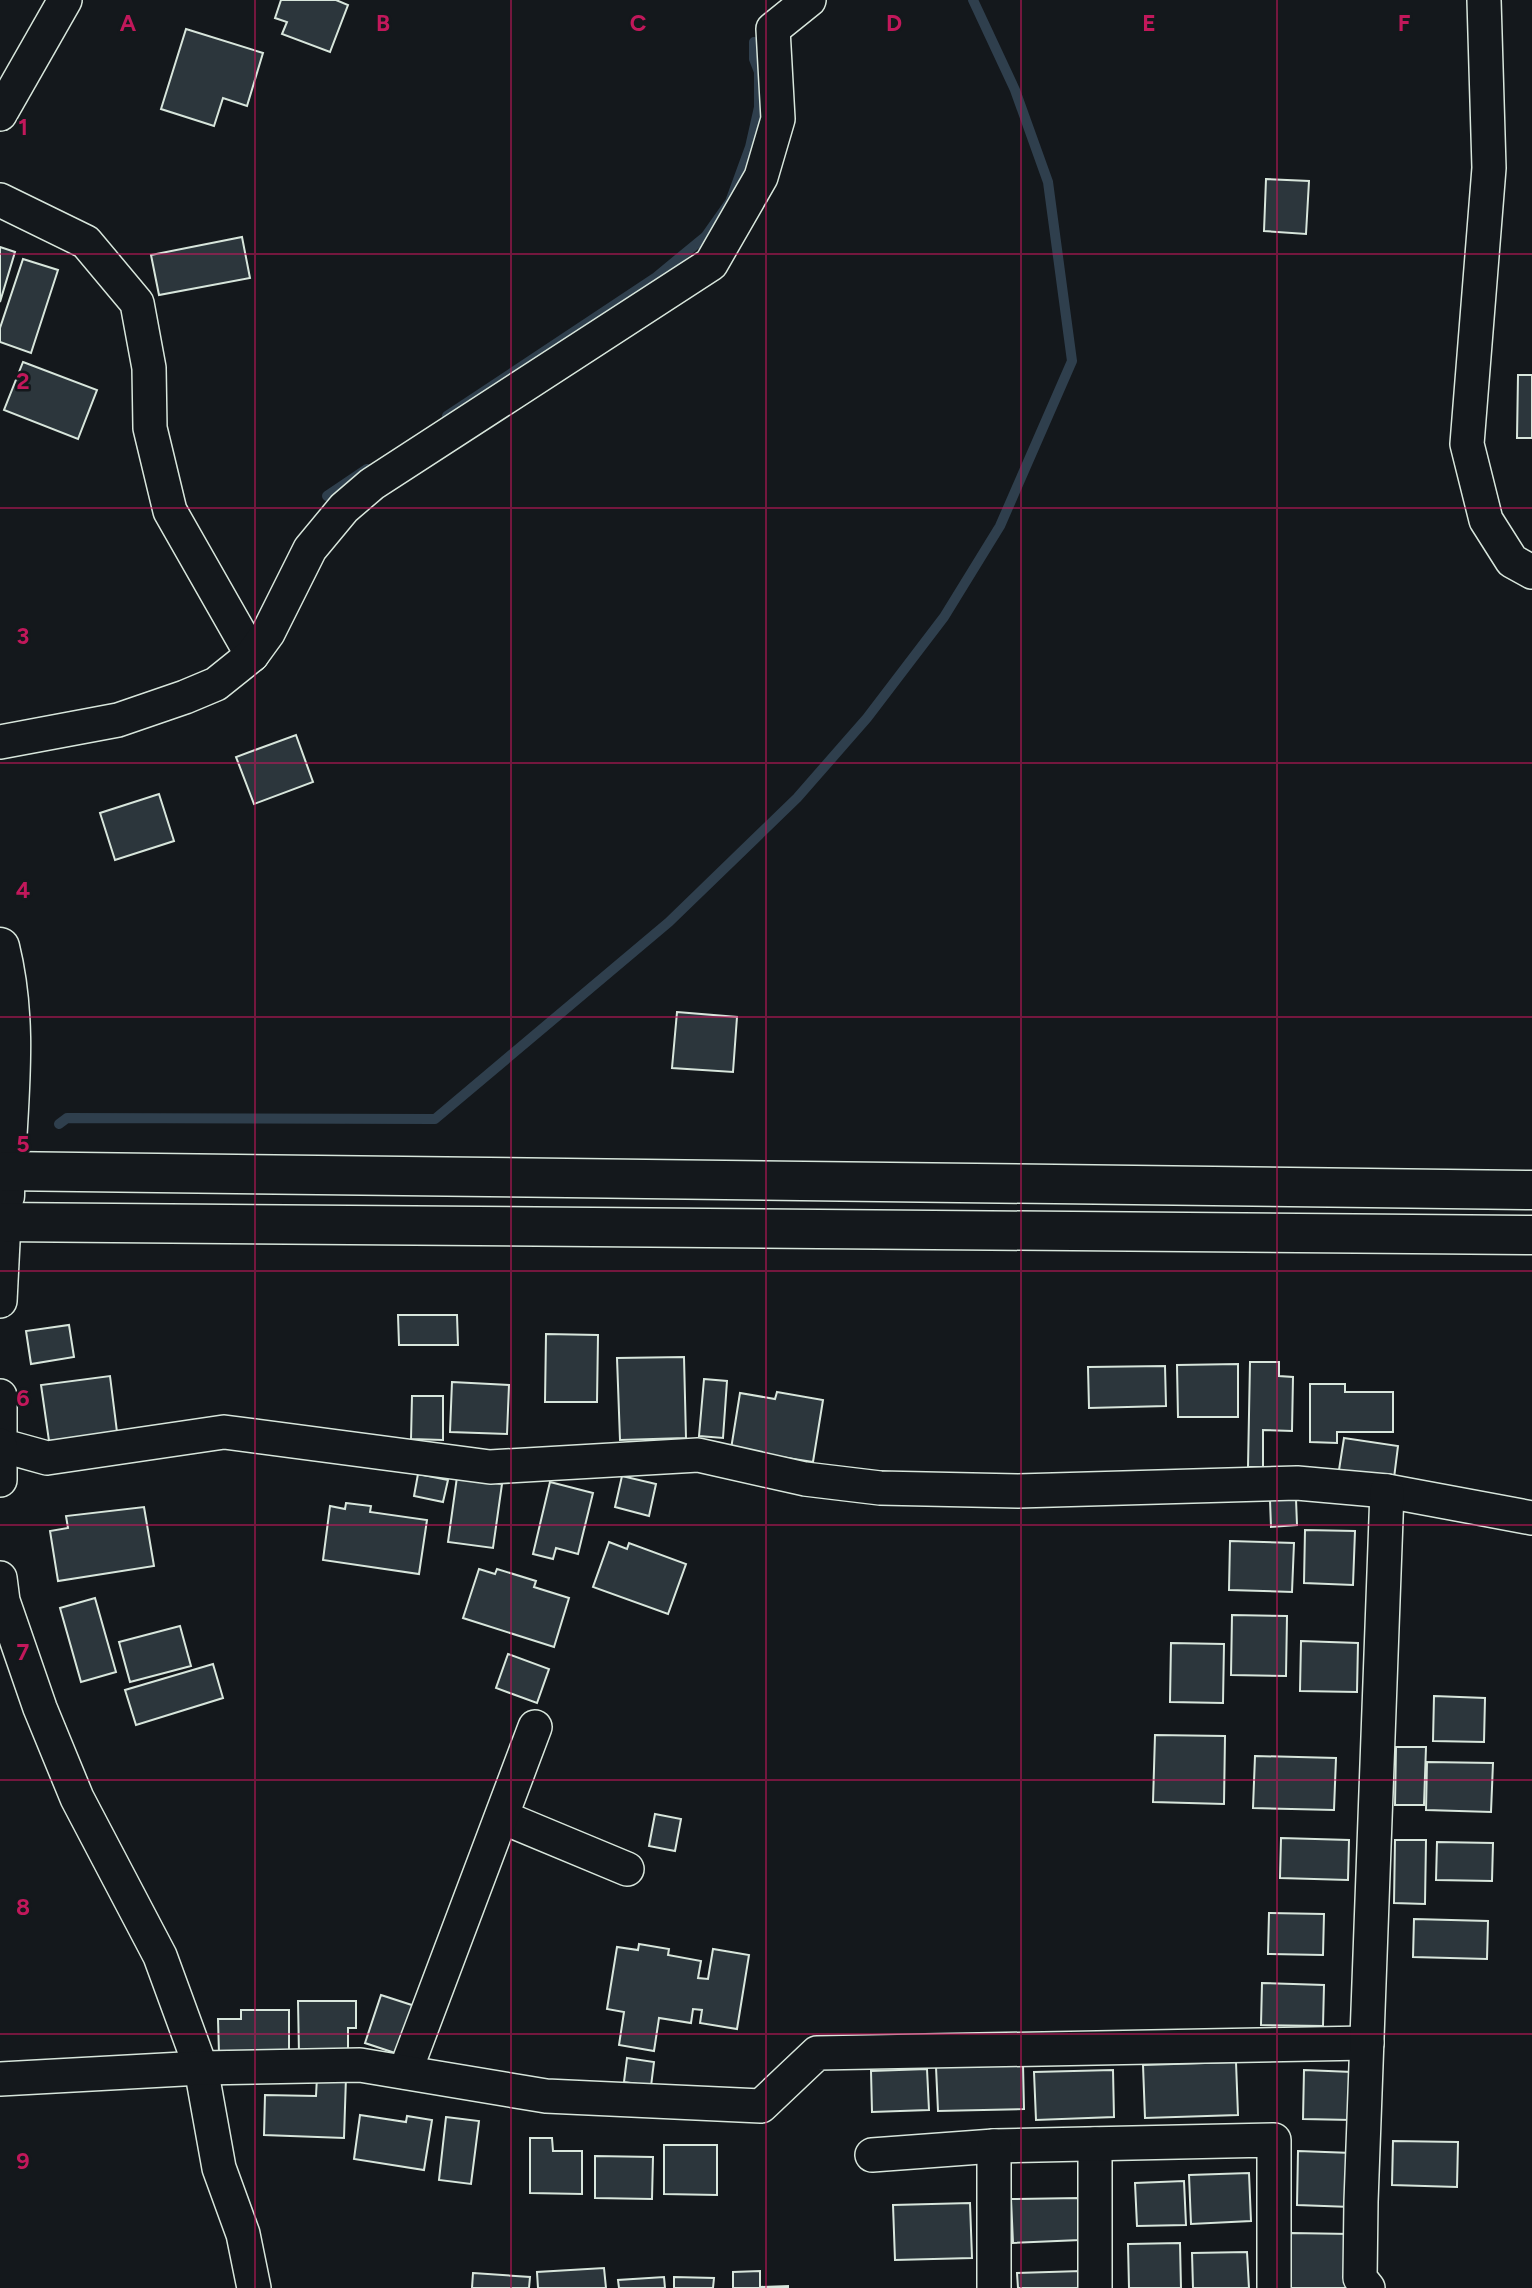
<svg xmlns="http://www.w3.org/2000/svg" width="1532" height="2288" viewBox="0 0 1532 2288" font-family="Figtree,sans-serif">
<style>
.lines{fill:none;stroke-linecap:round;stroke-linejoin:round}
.stream{stroke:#2f3f4d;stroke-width:10}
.building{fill:#2c363c;stroke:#d8e6dc;stroke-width:2}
.street-casing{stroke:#d8e6dc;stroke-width:36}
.secondary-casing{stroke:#d8e6dc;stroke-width:41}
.street{stroke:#14181c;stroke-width:33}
.secondary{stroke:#14181c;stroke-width:38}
.grid{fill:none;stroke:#c2185b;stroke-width:2;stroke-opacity:0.55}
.grid-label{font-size:23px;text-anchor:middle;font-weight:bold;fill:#c2185b;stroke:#14181c;stroke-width:5;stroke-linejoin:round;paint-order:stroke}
</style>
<rect width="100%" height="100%" fill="#14181c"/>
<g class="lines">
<g class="stream">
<path d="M447,416L655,278L706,236L730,202L750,147L759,107V72L754,59V42"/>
<path d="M327,496L367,469"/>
<path d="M59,1124L67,1118L435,1119L669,922L797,798L867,718L944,617L1000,526L1072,361L1048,182L1015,90L973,0"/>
</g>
</g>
<g class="building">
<path d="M281,0H336L348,5L330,52L282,34L287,22L275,18Z"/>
<path d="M186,29L263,53L247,106L223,98L214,126L161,109Z"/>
<path d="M1266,179L1309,181L1306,234L1264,231Z"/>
<path d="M242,237L250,278L159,295L151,255Z"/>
<path d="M0,247L15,252L0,302Z"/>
<path d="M23,259L58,270L31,353L0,342V328Z"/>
<path d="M23,362L97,390L78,439L4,410Z"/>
<path d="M1518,375H1532V438H1517Z"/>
<path d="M296,735L313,782L254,804L236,757Z"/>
<path d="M159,794L174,841L115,860L100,813Z"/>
<path d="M677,1012L737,1017L733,1072L672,1068Z"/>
<path d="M398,1315H457L458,1345H399Z"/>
<path d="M69,1325L74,1357L31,1364L26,1331Z"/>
<path d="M546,1334L598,1335L597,1402H545Z"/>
<path d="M684,1357L686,1438L620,1440L617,1358Z"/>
<path d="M1250,1362H1279V1376L1293,1377L1292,1431L1263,1430V1467H1248Z"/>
<path d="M1238,1364V1417H1178L1177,1365Z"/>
<path d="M1165,1366L1166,1406L1089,1408L1088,1367Z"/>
<path d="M110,1376L117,1432L49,1441L41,1385Z"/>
<path d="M704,1379L727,1381L723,1438L699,1436Z"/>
<path d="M452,1382L509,1385L507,1434L450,1432Z"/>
<path d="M1310,1384H1345V1392H1393V1432H1337V1443L1310,1442Z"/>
<path d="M777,1392L823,1400L813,1462L731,1449L740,1393L775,1399Z"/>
<path d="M412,1396H443V1440L411,1439Z"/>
<path d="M1344,1438L1398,1446L1394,1478L1339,1470Z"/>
<path d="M418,1474L448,1480L443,1502L414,1496Z"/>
<path d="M622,1476L656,1484L649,1516L615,1507Z"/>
<path d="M457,1477L502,1484L493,1548L448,1542Z"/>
<path d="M550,1482L593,1493L578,1554L556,1548L553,1559L533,1554Z"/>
<path d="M1296,1499L1297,1525L1271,1527L1270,1500Z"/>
<path d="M346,1503L371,1506L370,1512L427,1520L419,1574L323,1560L330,1506L345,1509Z"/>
<path d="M144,1507L154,1566L58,1581L50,1531L68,1528L66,1516Z"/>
<path d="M1305,1530L1355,1531L1353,1585L1304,1583Z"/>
<path d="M1230,1541L1294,1543L1292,1592L1229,1590Z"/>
<path d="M609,1542L627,1549L629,1543L686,1564L668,1614L593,1587Z"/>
<path d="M479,1569L495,1574L497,1569L536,1581L534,1587L569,1598L554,1647L463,1618Z"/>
<path d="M95,1598L116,1672L81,1682L60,1608Z"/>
<path d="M1232,1615L1287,1616L1286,1676L1231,1675Z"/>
<path d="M180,1626L191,1666L130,1682L119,1642Z"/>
<path d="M1301,1641L1358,1643L1357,1692L1300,1691Z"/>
<path d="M1171,1643L1224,1644L1223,1703L1170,1702Z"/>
<path d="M508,1654L549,1669L537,1703L496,1688Z"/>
<path d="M213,1664L223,1698L136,1725L125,1690Z"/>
<path d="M1434,1696L1485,1698L1484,1742L1433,1741Z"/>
<path d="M1155,1735L1225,1736L1224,1804L1153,1802Z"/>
<path d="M1396,1747H1426L1424,1805H1395Z"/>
<path d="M1255,1756L1336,1758L1334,1810L1253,1808Z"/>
<path d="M1427,1762L1493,1763L1491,1812L1426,1810Z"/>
<path d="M655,1814L681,1819L675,1851L649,1846Z"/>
<path d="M1281,1838L1349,1840L1348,1880L1280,1878Z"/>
<path d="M1395,1840H1426L1425,1904L1394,1903Z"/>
<path d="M1437,1842L1493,1843L1492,1881L1436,1880Z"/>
<path d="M1269,1913L1324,1914L1323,1955L1268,1954Z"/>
<path d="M1414,1919L1488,1921L1487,1959L1413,1957Z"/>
<path d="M639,1944L669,1949L668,1955L701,1961L698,1978L708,1979L713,1949L749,1955L737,2029L700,2023L702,2010L693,2009L691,2023L659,2018L654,2051L619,2045L624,2012L607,2009L617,1947L638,1950Z"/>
<path d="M1262,1983L1324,1985L1323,2026L1261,2025Z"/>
<path d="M381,1995L424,2009L407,2057L365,2043Z"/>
<path d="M298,2001H356V2028H348V2054H299Z"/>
<path d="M241,2010H289V2053L219,2054L218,2019H241Z"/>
<path d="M627,2058L654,2062L651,2086L624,2082Z"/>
<path d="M1236,2062L1238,2115L1145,2118L1143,2065Z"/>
<path d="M1023,2064L1024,2109L938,2111L936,2067Z"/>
<path d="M927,2069L929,2110L872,2112L871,2071Z"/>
<path d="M1113,2070L1114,2117L1036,2120L1034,2072Z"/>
<path d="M1304,2070L1352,2072V2120L1303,2119Z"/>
<path d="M317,2077H346L344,2138L264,2135L265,2095L316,2096Z"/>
<path d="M360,2115L406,2122L407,2116L432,2120L424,2170L354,2159Z"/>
<path d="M446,2117L479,2121L471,2184L439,2180Z"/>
<path d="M530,2138H552L553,2151H582V2194L530,2193Z"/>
<path d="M1393,2141L1458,2142L1457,2187L1392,2185Z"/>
<path d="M664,2145H717V2195L664,2194Z"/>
<path d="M1298,2151L1352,2153L1351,2207L1297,2205Z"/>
<path d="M595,2156L653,2157L652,2199L595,2198Z"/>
<path d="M1249,2173L1251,2221L1191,2224L1189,2175Z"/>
<path d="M1184,2181L1186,2225L1137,2226L1135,2183Z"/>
<path d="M1079,2198L1080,2240L1013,2243L1011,2199Z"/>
<path d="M970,2203L972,2258L895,2260L893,2205Z"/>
<path d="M1291,2233L1351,2234L1350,2288H1290Z"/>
<path d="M1180,2243L1181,2288H1129L1128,2244Z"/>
<path d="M1247,2252L1249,2288H1193L1192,2253Z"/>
<path d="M604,2268L606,2288H538L537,2272Z"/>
<path d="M760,2271V2287L788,2286V2288H733V2272Z"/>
<path d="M1081,2271V2288H1018L1017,2273Z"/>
<path d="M473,2273L530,2277L529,2288H472Z"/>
<path d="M664,2277L665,2288H619L618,2280Z"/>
<path d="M674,2277L714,2278L713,2288H674Z"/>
</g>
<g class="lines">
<g class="street-casing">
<g id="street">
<path d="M1484,0L1489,168L1467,444L1486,520L1512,561L1532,572"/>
<path d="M0,114L65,0"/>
<path d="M0,200L86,242L137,303L149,368L150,428L170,511L252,655"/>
<path d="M0,742L118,720L185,697L216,684L252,655L268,633L310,549L344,508L372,484L711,264L761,177L778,119L773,29L809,0"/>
<path d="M0,1301L4,1222"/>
<path d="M0,1396V1445L47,1458L224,1432L490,1467L698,1455L805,1479L880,1488L1018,1491L1297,1483L1387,1491L1532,1518"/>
<path d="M0,1480V1445"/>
<path d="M0,1578L3,1601L40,1708L77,1798L160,1956L201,2068L219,2168L243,2234L254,2288"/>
<path d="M502,1817L627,1869"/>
<path d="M405,2072L535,1727"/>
<path d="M0,2079L201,2068L360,2065L546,2096L761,2106L817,2053L1367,2043"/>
<path d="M1095,2144V2288"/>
<path d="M872,2155L994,2146L1274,2140V2288"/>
<path d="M994,2288V2146"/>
<path d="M1368,2288L1360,2278L1361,2202L1387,1491"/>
</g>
</g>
<g class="secondary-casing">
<g id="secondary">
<path d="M0,947C21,1032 6,1111 5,1196"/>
<path d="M0,1171L1532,1190"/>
<path d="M0,1222L1532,1235"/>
</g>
</g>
<use href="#street" class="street"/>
<use href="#secondary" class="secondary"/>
</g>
<path class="grid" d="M255,0V2288M511,0V2288M766,0V2288M1021,0V2288M1277,0V2288M0,254H1532M0,508H1532M0,763H1532M0,1017H1532M0,1271H1532M0,1525H1532M0,1780H1532M0,2034H1532"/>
<g class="grid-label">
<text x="128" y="31">A</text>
<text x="383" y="31">B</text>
<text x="638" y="31">C</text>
<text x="894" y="31">D</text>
<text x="1149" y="31">E</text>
<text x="1404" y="31">F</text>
<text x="23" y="135">1</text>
<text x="23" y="389">2</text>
<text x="23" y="644">3</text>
<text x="23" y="898">4</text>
<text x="23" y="1152">5</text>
<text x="23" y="1406">6</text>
<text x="23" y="1660">7</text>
<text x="23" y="1915">8</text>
<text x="23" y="2169">9</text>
</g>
</svg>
